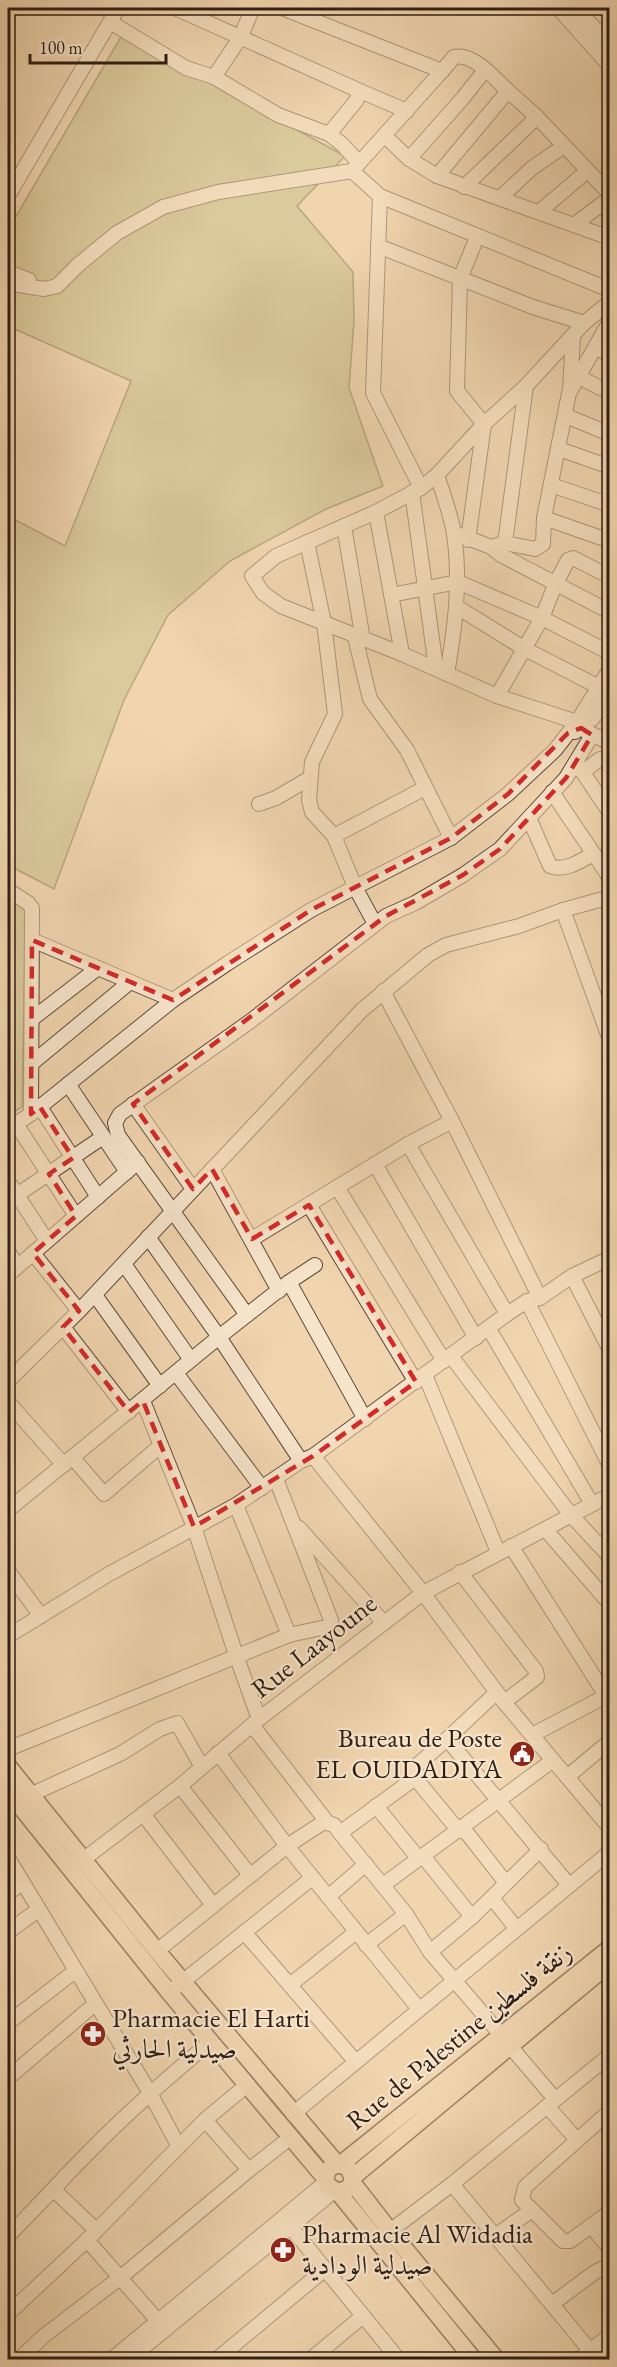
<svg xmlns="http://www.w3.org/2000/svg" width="617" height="2367" viewBox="0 0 617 2367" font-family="'EB Garamond',Amiri,serif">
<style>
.green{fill:#c0bc86;stroke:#776d4e;stroke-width:1.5}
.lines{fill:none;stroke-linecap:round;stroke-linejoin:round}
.minor-casing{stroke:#5f4c3c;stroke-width:16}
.major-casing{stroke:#2e1e15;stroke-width:19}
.minor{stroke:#f6e4cb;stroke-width:14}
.major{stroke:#f1d5af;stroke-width:16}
.marked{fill:none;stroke:#d62828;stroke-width:4.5;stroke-dasharray:12 8;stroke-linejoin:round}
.labels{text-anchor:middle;stroke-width:4.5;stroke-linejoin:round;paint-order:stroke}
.street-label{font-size:27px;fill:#2e1e15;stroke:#f6e4cb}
.poi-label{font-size:27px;fill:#2e1e15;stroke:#f6e4cb;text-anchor:start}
</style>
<rect width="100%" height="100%" fill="#f1d5af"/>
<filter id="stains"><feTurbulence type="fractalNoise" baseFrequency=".00333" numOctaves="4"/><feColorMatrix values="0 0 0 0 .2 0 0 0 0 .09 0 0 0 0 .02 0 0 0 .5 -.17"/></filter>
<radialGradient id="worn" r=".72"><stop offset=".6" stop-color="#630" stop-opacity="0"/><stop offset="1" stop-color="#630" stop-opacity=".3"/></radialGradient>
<g class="green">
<path d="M122,35L345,156L297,206L353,272L354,321L349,388L383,486L326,509L230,561L168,615L124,700L54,889L8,865V516L65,546L131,381L8,326V230Z"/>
<path d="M8,895L26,905L22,1107L8,1116Z"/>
</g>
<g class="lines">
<g class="minor-casing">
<g id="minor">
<path d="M175,8L360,91L356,101L329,134"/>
<path d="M282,8L442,71L352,171"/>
<path d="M558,8L610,66"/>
<path d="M576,8L610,45"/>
<path d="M110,22L186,68L214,77L278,115L329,134L343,145L359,163"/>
<path d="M214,77L240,38L253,8"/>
<path d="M360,91L407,111"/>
<path d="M508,91L537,117L610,194"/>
<path d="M385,136L409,159L437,176L610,238"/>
<path d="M409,159L463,98L485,70"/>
<path d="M437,176L508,91C495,79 473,52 454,57L442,71"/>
<path d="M464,187L537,117"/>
<path d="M8,196L118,8"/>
<path d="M380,196L373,393L421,488"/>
<path d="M500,198L532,168L564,146"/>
<path d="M539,212L586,172"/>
<path d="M575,224L610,198"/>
<path d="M378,246L533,307L584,323"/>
<path d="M8,272L29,280"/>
<path d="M8,283L44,289L57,286L78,265L117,233L163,207L218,192L352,171L380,196L610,290"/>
<path d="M595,348L610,354"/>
<path d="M579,377L610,393"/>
<path d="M570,390L573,335"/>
<path d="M566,416L610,434"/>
<path d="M559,449L610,467"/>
<path d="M437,475C443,494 451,514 454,534C461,582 455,627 447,674"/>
<path d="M551,485L610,505"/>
<path d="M412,492L436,668"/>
<path d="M376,512L402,654"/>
<path d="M544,518L610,541"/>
<path d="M344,526L363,640"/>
<path d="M460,535L491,547L501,555L610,612"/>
<path d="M468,540L484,424L457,391L460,279L477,237"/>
<path d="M307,542L324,623L335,714L312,762L309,800L312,812L334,836L355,887L375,924"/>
<path d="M505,543L526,386"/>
<path d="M491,547L505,543L535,549L543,544L544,518L569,393L610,321"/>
<path d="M391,595L458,582L542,618L610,653"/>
<path d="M457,607L525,649L599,687"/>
<path d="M355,637L370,699L407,750L451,838"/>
<path d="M497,696L542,618L555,585L568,560L573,558L610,577"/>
<path d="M577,722L497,696L402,654L281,606L263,593L252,576L276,556L376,512L421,488L437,475L484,424L526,386L584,323L610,302"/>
<path d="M584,730L610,743"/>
<path d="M575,732L592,719L610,695"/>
<path d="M576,762L610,813"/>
<path d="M583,772L600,759H610"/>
<path d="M552,792L610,878"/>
<path d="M259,804L276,798L310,778"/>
<path d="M529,818L550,866C565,872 580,861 593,854"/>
<path d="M334,836L425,788"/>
<path d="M8,890L28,903L32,908L31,1114"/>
<path d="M563,910L610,1040"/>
<path d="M32,940L173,1000"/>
<path d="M383,991L452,1121L540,1298"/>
<path d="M32,1019L98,968"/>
<path d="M31,1064L130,982"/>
<path d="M68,1084L127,1172"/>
<path d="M133,1104L193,1189"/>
<path d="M40,1107L98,1197"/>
<path d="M16,1124L76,1216"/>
<path d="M8,1129L31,1114L173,1000L228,963L311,910L451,838L508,794L555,750L577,722L610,669"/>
<path d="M408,1144L507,1314"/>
<path d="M375,1164L476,1338"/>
<path d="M212,1169L279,1291"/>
<path d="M8,1181L47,1241"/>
<path d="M337,1187L444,1361"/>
<path d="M8,1201L103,1137"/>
<path d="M309,1205L416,1382"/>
<path d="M148,1237L219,1337L301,1461"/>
<path d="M252,1239L408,1144L452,1121"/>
<path d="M8,1251L17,1267"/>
<path d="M33,1253L79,1311"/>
<path d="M124,1264L191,1360"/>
<path d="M8,1275L138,1162"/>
<path d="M572,1276L610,1350"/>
<path d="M289,1282L365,1419"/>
<path d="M95,1295L160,1386"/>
<path d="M527,1301L610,1466"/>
<path d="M247,1315L118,1135L115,1123L120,1114L252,1020L386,916L415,903L463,875L500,849L566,778L592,735"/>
<path d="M63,1327L129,1412"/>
<path d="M489,1329L592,1504"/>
<path d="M451,1356L571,1515L610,1557"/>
<path d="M176,1373L262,1488"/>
<path d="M425,1375L498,1552"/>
<path d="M8,1381L79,1311L362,1010L428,955L446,945L519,926L563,910L610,897"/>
<path d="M143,1401L194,1527L236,1655L259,1719"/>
<path d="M8,1402L64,1465"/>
<path d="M313,1456L423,1593L504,1702L610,1828"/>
<path d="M73,1458L104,1494L160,1446"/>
<path d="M236,1505L289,1635"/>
<path d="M8,1510L219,1337L289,1282L315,1265"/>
<path d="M299,1528L384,1623"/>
<path d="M545,1529L610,1604"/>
<path d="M511,1546L610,1702"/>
<path d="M8,1571L41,1616"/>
<path d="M460,1572L536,1671L537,1677L504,1702"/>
<path d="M8,1636L109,1574L236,1505L301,1461L313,1456L507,1314L527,1301L540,1298L572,1276L610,1258"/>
<path d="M497,1692L447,1739L569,1885"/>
<path d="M252,1725L327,1822"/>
<path d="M532,1735L606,1696"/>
<path d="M447,1739L415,1767L413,1772L415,1778L459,1831"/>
<path d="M8,1749L289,1635L331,1626V1620L276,1479"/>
<path d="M218,1753L287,1846L419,2009"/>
<path d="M567,1777L610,1741"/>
<path d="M180,1786L250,1875"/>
<path d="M30,1795L120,1754L160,1729L177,1723L202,1767"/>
<path d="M376,1806L419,1859"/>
<path d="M143,1814L213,1905"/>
<path d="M463,1828L506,1883"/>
<path d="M340,1833L415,1778"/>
<path d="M423,1856L472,1917L541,1849"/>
<path d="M8,1858L150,2093L179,2147"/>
<path d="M76,1865L180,1786L259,1719L423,1593L610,1495"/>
<path d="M383,1885L552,1761"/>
<path d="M8,1893L22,1883"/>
<path d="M328,1897L366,1864"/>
<path d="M492,1898L516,1928"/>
<path d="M8,1932L38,1910"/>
<path d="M244,1932L356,2062"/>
<path d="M366,1945L406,1914"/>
<path d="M157,1951L287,1846L324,1822L334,1825L340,1833L406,1914L430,1952L472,1917"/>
<path d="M430,1952L502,2036"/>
<path d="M290,1985L356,1932"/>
<path d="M176,1987L312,1878"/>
<path d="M8,2023L75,1971"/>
<path d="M509,2045L555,2099"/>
<path d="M8,2078L95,2004"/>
<path d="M547,2106L577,2140"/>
<path d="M610,2111L525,2187L522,2200L563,2241H570L610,2212"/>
<path d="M293,2114L610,1852"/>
<path d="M249,2170L291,2137"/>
<path d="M452,2184L598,2360"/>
<path d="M54,2190L96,2230"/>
<path d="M290,2226L399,2360"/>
<path d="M591,2226L610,2249"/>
<path d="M390,2231L452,2184L610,2055"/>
<path d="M8,2236C36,2208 63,2178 91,2150C129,2111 170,2076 211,2041"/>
<path d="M495,2236L532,2210"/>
<path d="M87,2240L158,2321"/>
<path d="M552,2304L595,2272L610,2265"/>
<path d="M8,2314L87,2240L205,2120L247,2085"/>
<path d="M18,2360L45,2335L121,2277L249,2170L205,2120"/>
<path d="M111,2360L326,2182"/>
<path d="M128,2360L334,2191"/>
<path d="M216,2360L324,2270"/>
<path d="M310,2360L363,2316"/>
<path d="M578,2360L610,2335"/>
</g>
</g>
<g class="major-casing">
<g id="major">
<path d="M8,1766L157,1951L337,2164"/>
<path d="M8,1791L169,1992L325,2178"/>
<path d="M341,2164L610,1948"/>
<path d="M353,2177L610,1963"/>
<path d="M352,2182L390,2231L497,2360"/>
<path d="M338,2192L349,2188L353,2179L349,2169C336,2159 322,2169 327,2185L338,2192L474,2360"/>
</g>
</g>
<use href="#minor" class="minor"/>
<use href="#major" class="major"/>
</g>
<path d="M0 0H617V2367H0ZM581,728L592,735L566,778L500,849L463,875L386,916L133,1104L193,1189L212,1169L252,1239L309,1205L416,1382L313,1456L194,1527L143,1401L129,1412L63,1327L79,1311L33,1253L76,1216L49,1174L73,1158L40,1107L31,1114L32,940L173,1000L311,910L451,838L508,794L568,733Z" fill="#f1d5af" fill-opacity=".55" fill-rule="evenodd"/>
<path class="marked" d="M581,728L592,735L566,778L500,849L463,875L386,916L133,1104L193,1189L212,1169L252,1239L309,1205L416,1382L313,1456L194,1527L143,1401L129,1412L63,1327L79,1311L33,1253L76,1216L49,1174L73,1158L40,1107L31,1114L32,940L173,1000L311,910L451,838L508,794L568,733Z"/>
<defs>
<g id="civic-disc" transform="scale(1.35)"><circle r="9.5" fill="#8f2418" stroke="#f6e4cb"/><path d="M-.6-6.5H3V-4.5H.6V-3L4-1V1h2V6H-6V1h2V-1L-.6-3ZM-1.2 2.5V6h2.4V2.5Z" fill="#fff"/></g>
<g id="pharmacy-disc" transform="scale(1.35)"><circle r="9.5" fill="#8f2418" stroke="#f6e4cb"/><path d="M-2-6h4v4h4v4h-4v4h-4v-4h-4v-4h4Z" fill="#fff"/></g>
</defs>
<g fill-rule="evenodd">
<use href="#civic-disc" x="522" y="1754"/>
<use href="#pharmacy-disc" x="93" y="2034"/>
<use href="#pharmacy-disc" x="283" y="2250"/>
</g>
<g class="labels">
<g class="street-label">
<text transform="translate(314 1646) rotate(-38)" y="9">Rue Laayoune</text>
<text transform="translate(459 2036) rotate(-39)" y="9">Rue de Palestine زنقة فلسطين</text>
</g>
<g class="poi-label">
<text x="502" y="1747" text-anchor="end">Bureau de Poste<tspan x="502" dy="31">EL OUIDADIYA</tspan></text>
<text x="112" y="2027">Pharmacie El Harti<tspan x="112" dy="31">صيدلية الحارثي</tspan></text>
<text x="302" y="2243">Pharmacie Al Widadia<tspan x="302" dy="31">صيدلية الودادية</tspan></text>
</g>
</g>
<rect width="617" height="2367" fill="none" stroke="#f1d5af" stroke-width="30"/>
<rect x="9" y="9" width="599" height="2349" fill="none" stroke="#2e1e15" stroke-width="3"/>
<rect x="15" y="15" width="587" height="2337" fill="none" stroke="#2e1e15" stroke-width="1.5"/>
<path d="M30 54v9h136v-9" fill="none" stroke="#2e1e15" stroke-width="3"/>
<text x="39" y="54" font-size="18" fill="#2e1e15" stroke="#f6e4cb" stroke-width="4.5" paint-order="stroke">100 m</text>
<rect width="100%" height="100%" filter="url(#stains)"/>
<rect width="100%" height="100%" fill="url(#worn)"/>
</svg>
